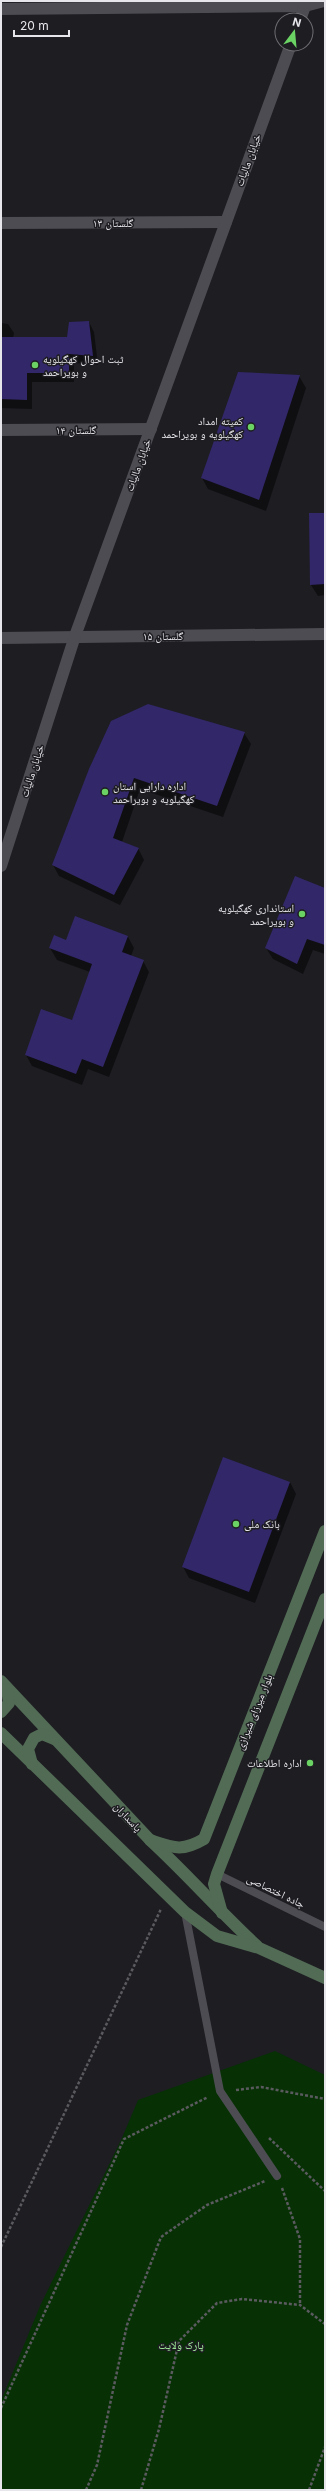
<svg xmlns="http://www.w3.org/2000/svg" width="326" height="2491" viewBox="0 0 326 2491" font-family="Inter,'Noto Naskh Arabic',sans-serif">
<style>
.green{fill:#073105}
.shadow{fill:#0007}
.building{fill:#322769}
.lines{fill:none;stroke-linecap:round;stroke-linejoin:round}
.path{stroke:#5a5a5f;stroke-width:2.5;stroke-dasharray:3 2;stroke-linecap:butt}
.service{stroke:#4c4c52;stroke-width:8}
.minor{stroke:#4c4c52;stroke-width:12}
.secondary{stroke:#526b55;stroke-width:12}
.poi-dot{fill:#6ad363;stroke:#1d1d22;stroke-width:1.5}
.labels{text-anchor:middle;stroke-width:3;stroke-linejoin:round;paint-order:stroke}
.street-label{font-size:11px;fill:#e7e7eb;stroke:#1d1d22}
.poi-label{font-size:11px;fill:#e7e7eb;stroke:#1d1d22;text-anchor:start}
.park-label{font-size:11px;fill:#a8f8a1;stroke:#1d1d22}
</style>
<rect width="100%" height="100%" fill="#1d1d22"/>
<path class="green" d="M275,2051L325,2075V2490H1V2401L40,2306L122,2138L138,2100Z"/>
<g class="shadow">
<path d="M89,322L94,332L98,365L74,363V382H32V409L1,408V323L8,324L14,333L13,338H68Z"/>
<path d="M299,376L306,388L266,511L208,489L202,478Z"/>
<path d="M325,513V595L318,596L311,585Z"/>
<path d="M244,733L251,744L223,817L140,789L122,842L138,848L144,860L120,905L59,876L53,865L90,769Z"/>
<path d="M325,890V954L313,950L303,974L273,959L266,948Z"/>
<path d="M128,937L134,948L131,956L143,961L149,972L109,1077L88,1069L82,1085L32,1066L26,1055L72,1022L90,972L57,960L50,948L67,941Z"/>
<path d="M290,1482L296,1494L255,1603L189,1578L183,1567Z"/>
</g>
<g class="building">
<path d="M89,321L93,356L69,354V373H27V400L1,399V337H67L69,322Z"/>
<path d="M238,372L300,375L259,500L201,478Z"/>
<path d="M309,513H325V584L310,585Z"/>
<path d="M148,704L245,732L217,806L134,778L113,838L139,848L114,895L52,865L89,769L111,721Z"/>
<path d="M295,876L325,888V945L307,939L297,964L265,948Z"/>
<path d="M75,916L128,936L122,952L144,960L103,1067L82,1059L76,1074L25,1055L41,1009L72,1020L92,964L49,948L54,935L66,940Z"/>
<path d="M223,1457L290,1482L249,1592L182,1567Z"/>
</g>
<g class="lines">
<g class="path">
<path d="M236,2090L261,2087L325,2099"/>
<path d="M269,2138L325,2191"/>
<path d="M282,2188L300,2239V2305"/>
<path d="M1,2247L161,1909"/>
<path d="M1,2408L124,2139L208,2097"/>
<path d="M86,2490L97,2465L127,2325L161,2237L207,2205L265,2181"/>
<path d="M141,2490L159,2429L179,2341L217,2303L242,2299L300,2305L325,2324"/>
<path d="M309,2490L325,2447"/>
</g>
<g class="service">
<path d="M217,1874L325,1927"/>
<path d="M185,1912L220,2091L277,2176"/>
</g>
<g class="minor">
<path d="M1,9L305,6L324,1"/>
<path d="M300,20L305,6"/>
<path d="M1,223L226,222"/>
<path d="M1,430L151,429"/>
<path d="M1,638L325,634"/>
<path d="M1,866L75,636L291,44"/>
</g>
<g class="secondary">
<path d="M1,1681L150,1840C187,1874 220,1912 257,1946"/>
<path d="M1,1712L9,1703L7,1689"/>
<path d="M1,1733L185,1912L217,1936L259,1948L325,1978"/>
<path d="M32,1764L28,1749L34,1738L42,1734L54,1739"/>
<path d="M150,1840C174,1848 182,1852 204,1839L325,1531"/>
<path d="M222,1913L214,1884L217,1874L325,1599"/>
</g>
</g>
<g class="poi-dot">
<circle cx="35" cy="365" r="4"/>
<circle cx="251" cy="427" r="4"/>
<circle cx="105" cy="792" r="4"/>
<circle cx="302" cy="914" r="4"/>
<circle cx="236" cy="1524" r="4"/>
<circle cx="310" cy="1763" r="4"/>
</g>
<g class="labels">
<g class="street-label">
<text transform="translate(248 160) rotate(-70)" y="4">خیابان مالیات</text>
<text x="113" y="227">گلستان ۱۳</text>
<text x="76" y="434">گلستان ۱۴</text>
<text transform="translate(138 465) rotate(-70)" y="4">خیابان مالیات</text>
<text x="163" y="640">گلستان ۱۵</text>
<text transform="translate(32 771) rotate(-72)" y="4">خیابان مالیات</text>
<text transform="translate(254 1712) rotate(-68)" y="4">بلوار میرزای شیرازی</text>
<text transform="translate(128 1817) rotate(47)" y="4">پاسداران</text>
<text transform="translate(276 1891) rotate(26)" y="4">جاده اختصاصی</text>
</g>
<g class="poi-label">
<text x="43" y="363">ثبت احوال کهگیلویه<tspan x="43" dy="13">و بویراحمد</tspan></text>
<text x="243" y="425" text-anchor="end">کمیته امداد<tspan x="243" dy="13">کهگیلویه و بویراحمد</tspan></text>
<text x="113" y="790">اداره دارایی استان<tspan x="113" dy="13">کهگیلویه و بویراحمد</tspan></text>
<text x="294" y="912" text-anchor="end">استانداری کهگیلویه<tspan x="294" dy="13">و بویراحمد</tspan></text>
<text x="244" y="1528">بانک ملی</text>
<text x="302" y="1767" text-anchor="end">اداره اطلاعات</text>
</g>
<g class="park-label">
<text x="181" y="2349">پارک ولایت</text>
</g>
</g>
<rect width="326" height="2491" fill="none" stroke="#e7e7eb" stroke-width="4"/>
<g transform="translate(294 32) rotate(16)"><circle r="19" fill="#1d1d22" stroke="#6e6e72"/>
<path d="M0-3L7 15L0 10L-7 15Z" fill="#6ad363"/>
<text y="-6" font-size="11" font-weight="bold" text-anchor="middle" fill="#e7e7eb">N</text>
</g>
<path d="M14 30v6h55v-6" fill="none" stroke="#e7e7eb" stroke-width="2"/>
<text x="20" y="30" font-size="12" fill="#e7e7eb" stroke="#1d1d22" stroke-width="3" paint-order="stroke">20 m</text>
</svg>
